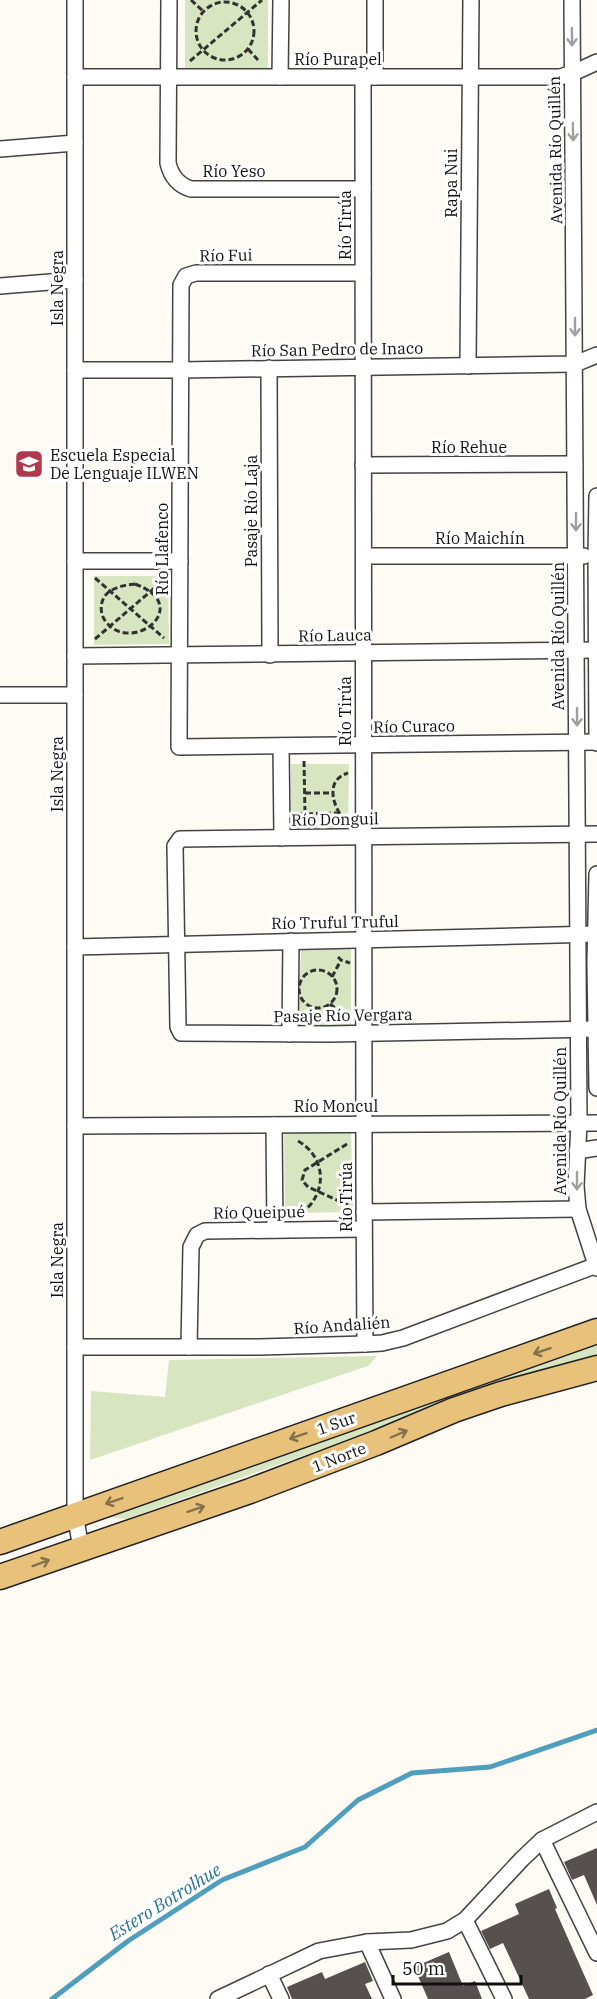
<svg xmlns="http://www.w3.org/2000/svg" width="597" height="1999" viewBox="0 0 597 1999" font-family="'IBM Plex Serif',serif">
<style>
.green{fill:#d8e5c1}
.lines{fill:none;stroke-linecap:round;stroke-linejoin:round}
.stream{stroke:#4f9ebd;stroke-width:5}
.building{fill:#58504e}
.minor-casing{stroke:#434343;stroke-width:18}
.primary-casing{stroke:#212121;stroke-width:27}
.path{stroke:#323232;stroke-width:3;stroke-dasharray:6 3;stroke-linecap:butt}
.minor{stroke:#fff;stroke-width:15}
.primary{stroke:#e8c17b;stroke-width:24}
.oneway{stroke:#9f9f9f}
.oneway2{stroke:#87714b}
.labels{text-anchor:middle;stroke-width:6;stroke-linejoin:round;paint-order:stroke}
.street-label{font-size:16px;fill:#101010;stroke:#fff}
.poi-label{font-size:16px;fill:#101010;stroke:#fff;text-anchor:start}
.water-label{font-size:18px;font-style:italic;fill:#287194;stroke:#fff}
</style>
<rect width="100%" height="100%" fill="#fefbf5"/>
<g class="green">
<rect x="185" y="0" width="83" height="68"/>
<path d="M94,576H168L169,644L94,645Z"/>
<path d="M291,764H349L348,836H291Z"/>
<path d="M351,947V1029H298L301,950Z"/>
<path d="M351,1130L353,1212L285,1213L284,1131Z"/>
<path d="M597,1337V1355L553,1368L392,1424L126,1519L107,1517Z"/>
<path d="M377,1356L368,1366L90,1460L91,1391L165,1397L169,1360Z"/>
</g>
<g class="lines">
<path class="stream" d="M52,1999L128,1941L222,1880L305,1847L358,1800L412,1773L490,1767L597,1730"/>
</g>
<g class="building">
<path d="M597,1848V1905L584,1875L572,1880L564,1862Z"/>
<path d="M549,1889L557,1908L555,1909L593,1995L585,1999H529L503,1943L490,1949L481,1931L519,1914L515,1904Z"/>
<path d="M449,1952L463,1986L475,1981L482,1999H428L414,1967Z"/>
<path d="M365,1962L373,1981L365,1984L372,1999H292L287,1987L322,1972L325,1979Z"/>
</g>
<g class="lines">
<g class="minor-casing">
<g id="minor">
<path d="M75,0V1514L81,1548"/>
<path d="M169,0L168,163C171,176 178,185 191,189H363"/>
<path d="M572,0L579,1123L576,1186L578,1209L597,1268"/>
<path d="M75,77H560L573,73L597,62"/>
<path d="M280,77L281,0"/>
<path d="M363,77L364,1178L365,1344"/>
<path d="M375,77V0"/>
<path d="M0,149L75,143"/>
<path d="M363,273H196L186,276L181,285L179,747L597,742"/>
<path d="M0,286L75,280"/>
<path d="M468,366L471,0"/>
<path d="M269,368L270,655"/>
<path d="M75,370H181L575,364L597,355"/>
<path d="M363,465L575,464"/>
<path d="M597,496L596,556L597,743"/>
<path d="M364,556H584"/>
<path d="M75,561H180"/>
<path d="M75,656L596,650"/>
<path d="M0,695H75"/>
<path d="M281,746L282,838"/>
<path d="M597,874L595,962L597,1088"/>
<path d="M75,947L596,934"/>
<path d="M596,1029L329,1034L181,1033L178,1027L175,846L180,839L597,834"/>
<path d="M290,1034L291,941"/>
<path d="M274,1125L275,1230"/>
<path d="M75,1126L597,1123"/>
<path d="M577,1151L597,1148"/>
<path d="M364,1212L578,1209"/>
<path d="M75,1347H260L365,1344L382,1343L403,1338L597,1265"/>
<path d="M189,1347L191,1247L197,1235L205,1231L364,1229"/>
<path d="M542,1840L597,1953"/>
<path d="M465,1920L504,1999"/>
<path d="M367,1942L393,1999"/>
<path d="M269,1974L281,1999"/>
<path d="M218,1999L319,1951L367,1942L411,1940L447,1931L465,1920L522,1859L542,1840L597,1812"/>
</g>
</g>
<g class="primary-casing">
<g id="primary">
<path d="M0,1542L597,1331"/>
<path d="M0,1577L250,1491L376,1443L454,1410L501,1394L597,1368"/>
</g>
</g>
<g class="path">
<path d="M191,0L203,11"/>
<circle cx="225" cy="31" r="29"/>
<path d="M248,49L258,60"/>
<path d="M190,61L262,0"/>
<path d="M95,578L164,638"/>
<path d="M135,584C195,606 132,655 106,622C98,612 100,596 112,590C119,586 127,585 135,584Z"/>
<path d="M95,639L165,579"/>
<path d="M304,761L305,814"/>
<path d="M305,793H333"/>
<path d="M298,814L338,813"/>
<path d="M345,821C333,807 324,780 348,773"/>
<path d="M338,957L341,960L350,963"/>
<circle cx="318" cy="989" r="19"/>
<path d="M332,977L341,960"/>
<path d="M330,1004L346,1017"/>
<path d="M298,1141C321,1154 328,1182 311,1204C308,1208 303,1211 299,1213"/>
<path d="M347,1144L305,1170L302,1180L308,1187L348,1205"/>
</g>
<use href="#minor" class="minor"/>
<use href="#primary" class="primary"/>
</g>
<defs><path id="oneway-shaft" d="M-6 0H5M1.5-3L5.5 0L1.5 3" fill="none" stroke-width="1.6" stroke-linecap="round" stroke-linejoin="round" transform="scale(1.5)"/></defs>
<g class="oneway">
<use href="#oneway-shaft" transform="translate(572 37) rotate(89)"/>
<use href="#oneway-shaft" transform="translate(573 132) rotate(89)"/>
<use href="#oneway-shaft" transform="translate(575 327) rotate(90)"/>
<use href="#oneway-shaft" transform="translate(576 522) rotate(90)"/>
<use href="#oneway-shaft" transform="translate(577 717) rotate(90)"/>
<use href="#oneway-shaft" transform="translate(577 1181) rotate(90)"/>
</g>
<g class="oneway2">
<use href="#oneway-shaft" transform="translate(542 1351) rotate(161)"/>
<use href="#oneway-shaft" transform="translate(399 1434) rotate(-23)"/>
<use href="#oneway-shaft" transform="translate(298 1436) rotate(161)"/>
<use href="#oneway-shaft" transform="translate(114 1501) rotate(161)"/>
<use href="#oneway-shaft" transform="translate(196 1509) rotate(-19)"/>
<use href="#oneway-shaft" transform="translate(41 1563) rotate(-20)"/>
</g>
<defs>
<g id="school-square" transform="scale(1.5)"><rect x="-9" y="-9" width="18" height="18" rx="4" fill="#b0394c" stroke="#fff"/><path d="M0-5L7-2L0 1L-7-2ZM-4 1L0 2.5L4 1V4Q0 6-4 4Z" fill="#fff"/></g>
</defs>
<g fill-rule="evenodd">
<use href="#school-square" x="29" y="464"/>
</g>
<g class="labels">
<g class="street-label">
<text x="338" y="65">Río Purapel</text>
<text transform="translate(555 150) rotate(-91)" y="6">Avenida Río Quillén</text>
<text x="234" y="177">Río Yeso</text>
<text transform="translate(451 183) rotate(-90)" y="6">Rapa Nui</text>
<text transform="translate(345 225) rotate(-90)" y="6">Río Tirúa</text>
<text transform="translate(226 255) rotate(-1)" y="6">Río Fui</text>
<text transform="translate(57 288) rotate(-90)" y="6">Isla Negra</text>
<text transform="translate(337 349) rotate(-1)" y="6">Río San Pedro de Inaco</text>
<text x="469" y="453">Río Rehue</text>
<text transform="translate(251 511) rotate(-90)" y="6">Pasaje Río Laja</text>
<text x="480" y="544">Río Maichín</text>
<text transform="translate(162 549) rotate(-90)" y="6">Río Llafenco</text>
<text transform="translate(335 635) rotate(-1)" y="6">Río Lauca</text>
<text transform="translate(558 636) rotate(-90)" y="6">Avenida Río Quillén</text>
<text transform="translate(345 711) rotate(-90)" y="6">Río Tirúa</text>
<text transform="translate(414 726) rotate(-1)" y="6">Río Curaco</text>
<text transform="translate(57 774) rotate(-90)" y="6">Isla Negra</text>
<text transform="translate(335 819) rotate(-1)" y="6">Río Donguil</text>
<text transform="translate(335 922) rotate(-1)" y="6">Río Truful Truful</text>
<text transform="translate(343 1015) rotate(-1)" y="6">Pasaje Río Vergara</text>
<text x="336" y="1112">Río Moncul</text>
<text transform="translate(560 1121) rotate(-90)" y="6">Avenida Río Quillén</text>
<text transform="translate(346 1197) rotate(-90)" y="6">Río Tirúa</text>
<text transform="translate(259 1212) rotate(-1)" y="6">Río Queipué</text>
<text transform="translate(57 1260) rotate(-90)" y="6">Isla Negra</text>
<text transform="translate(342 1325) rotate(-4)" y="6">Río Andalién</text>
<text transform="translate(336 1423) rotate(-19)" y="6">1 Sur</text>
<text transform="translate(339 1457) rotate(-21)" y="6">1 Norte</text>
</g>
<g class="poi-label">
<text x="50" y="461">Escuela Especial<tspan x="50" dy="18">De Lenguaje ILWEN</tspan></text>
</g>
<g class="water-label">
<text transform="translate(165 1902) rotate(-32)" y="6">Estero Botrolhue</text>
</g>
</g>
<path d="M393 1975v9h128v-9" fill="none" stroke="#101010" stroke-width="3"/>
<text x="402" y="1975" font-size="18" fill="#101010" stroke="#ffffff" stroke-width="4.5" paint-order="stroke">50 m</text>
</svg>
